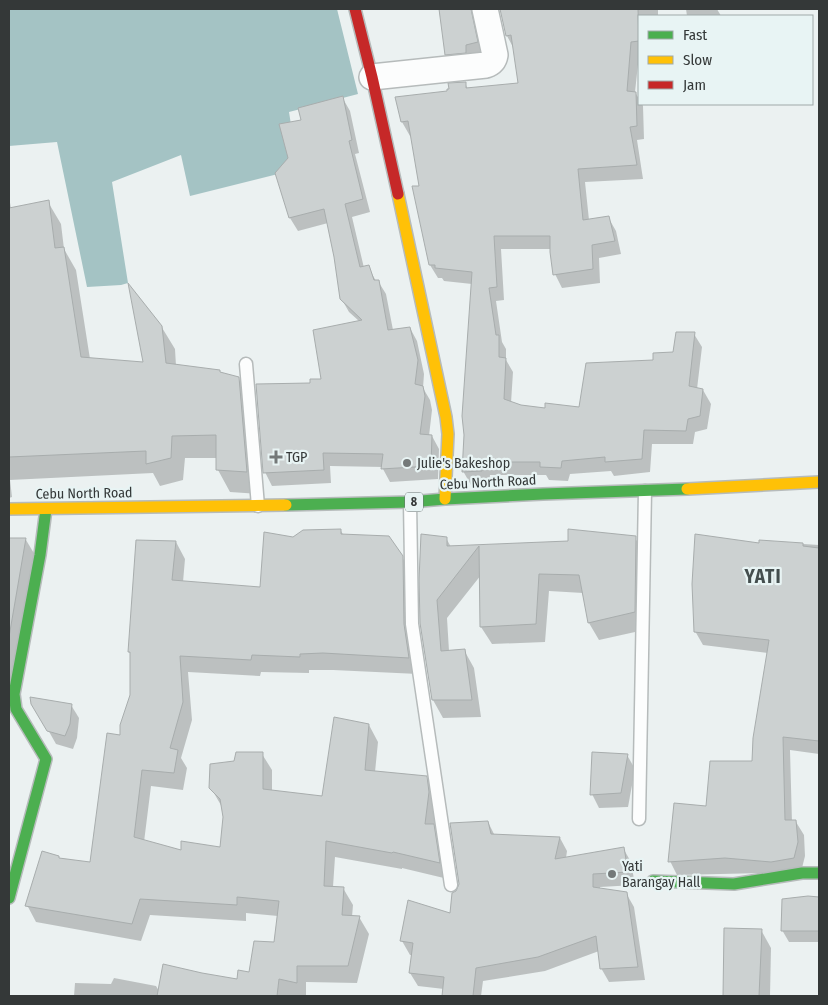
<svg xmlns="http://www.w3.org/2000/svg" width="828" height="1005" viewBox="0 0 828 1005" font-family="'Fira Sans Condensed',sans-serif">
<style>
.water{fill:#a4c3c4}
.shadow{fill:#0003}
.building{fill:#ccd1d1;stroke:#a8adad}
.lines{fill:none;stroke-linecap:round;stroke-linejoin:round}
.lane-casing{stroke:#b6bbbb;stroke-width:15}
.street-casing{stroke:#b6bbbb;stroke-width:28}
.fast-casing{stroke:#b6bbbb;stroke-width:14}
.slow-casing{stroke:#b6bbbb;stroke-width:14}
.jam-casing{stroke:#b6bbbb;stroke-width:14}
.lane{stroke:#fcfdfd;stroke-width:12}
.street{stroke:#fcfdfd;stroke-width:25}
.fast{stroke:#4caf50;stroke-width:11}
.slow{stroke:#ffc107;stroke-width:11}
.jam{stroke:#c62828;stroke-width:11}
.poi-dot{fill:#747979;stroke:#e8f4f4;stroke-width:2}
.labels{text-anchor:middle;stroke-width:4.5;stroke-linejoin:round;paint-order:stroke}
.shield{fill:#e8f4f4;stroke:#6a7070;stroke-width:1}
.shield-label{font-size:12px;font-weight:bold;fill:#343838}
.poi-label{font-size:14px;fill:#343838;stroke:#e8f4f4;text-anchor:start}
.street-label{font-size:14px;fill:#343838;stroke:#e8f4f4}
.district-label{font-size:19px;font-weight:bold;letter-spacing:1px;fill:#444e4e;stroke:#e8f4f4}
</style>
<rect width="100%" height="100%" fill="#ebf1f1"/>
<path class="water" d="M9,9H337L358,94L289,112L298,169L190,196L181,155L112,182L128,283L121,285L87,287L57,142L9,146Z"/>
<g class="shadow">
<path d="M441,9H483L484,56L454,68L446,54Z"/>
<path d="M501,9H658V16H639V55L635,92L639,99V104H642L643,106L644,139L637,140L643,179L585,182L589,220L608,217L616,231L621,254L599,258L600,283L562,288L555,274L551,249H501L504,300L496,301L502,342L506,349V360L513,372L511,403L520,406L546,409L580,408L654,362L674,353L694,334L702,347L697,389L703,390L711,404L707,429L695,432L693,444H652L650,472L614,476L611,471L570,474L568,481L549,480L546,475H490L489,485H471L463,471L472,284L444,281L442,278H438L430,265L421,187L412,135L410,136L402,122L396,98L448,92L465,83L468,89L519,84L514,49L507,36Z"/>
<path d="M686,9H717L721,16H687Z"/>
<path d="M342,97L350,111L359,153L355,154L370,212L352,217L364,268L368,267L376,281H378L386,294L393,330L410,328L417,341L424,374L423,388L430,400L432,410L429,436H432L439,449L438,479L390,482L383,469V467L330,466L331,483L272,486L265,472L311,385L323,381L359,321L349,312L341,298L335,257L328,223L298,231L290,218L277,173L289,159L303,121Z"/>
<path d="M9,196L11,209L48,202L61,224L64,249L76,270L90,359L145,363L161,326L175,349L176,366L219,371L221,374L238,378L251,401L259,494L230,492L218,470V458H185L183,480L160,486L153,473L10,480L12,497L9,498Z"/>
<path d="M341,531L344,536L402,557L412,574L418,674L333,670H309V673L261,672L260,676L188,672L192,720L181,758L187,768L183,790L151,786L144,842L182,851L221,849L224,817L222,807L211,788L235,762L262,754L272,770V791L323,797L369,725L378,742L375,772L426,778L436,795L438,810L436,830L443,842L448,879L402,868V869L335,857L333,887L343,888L353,905L352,917H359L369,934L357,983L306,982V996H294L288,995V996H169V967L238,981L250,974L275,944L278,916L246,913V921L150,915L141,941L36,922L27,905L59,860L91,863L132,695V656L129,652L138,541L176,542L185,559L183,582L261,589L293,538Z"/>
<path d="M446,538L451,547L635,538L646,556L644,630L599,640L589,623L583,593L549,591L545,642L492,644L481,627V575L447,618L449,651L464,650L474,668L481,717L443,718L433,700L421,623Z"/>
<path d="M9,539L26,540L35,555L9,700Z"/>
<path d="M760,541L819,545V754L790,750L792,822H796L804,835L805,856L801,872L677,875L670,861L707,807L753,763L768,653L703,645L695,631L760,544Z"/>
<path d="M71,705L79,718L77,738L73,749L56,744L43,721Z"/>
<path d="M627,755L635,769L628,807L599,808L592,794Z"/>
<path d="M488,822L495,836L560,838L567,851L566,858L623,848L631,862L635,885L600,887V889L626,893L634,907L645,980L609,982L601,968L599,951L545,971L483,981L481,996H444V989L418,986L410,973L413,955H410L402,941L451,915L457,892Z"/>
<path d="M808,897L819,898V942H789L782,930Z"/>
<path d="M725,929L761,930L771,948L770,996H724Z"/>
<path d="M114,978L156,986L162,996H74L75,983L111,984Z"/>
</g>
<g class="building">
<path d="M439,9H471L478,42L466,45V53L445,55Z"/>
<path d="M500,9H638L639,41L631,42L627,91L636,92L637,126L630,127L637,165L578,169L583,220L609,216L615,241L592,245L593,269L553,275L550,252V236H494L497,287L489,288L496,335H499V357L506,358L504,399L521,405L545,408V403L579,407L586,363L653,360V353L673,352L676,332H695L689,386L703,389L700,416L688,419L686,431L644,430L642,459L605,462V457L562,461L561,468L540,467V462H482V471L462,472L464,435L462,416L472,272L435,268V265H429L412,186H419L408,121L401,122L395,97L447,91V89H449L448,83L466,82V88L518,83L511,35L506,36Z"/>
<path d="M343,96L352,140L349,141L363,199L345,204L360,267L369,265L374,280H379L388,330L410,327L418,360L415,384L423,386L425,396L420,434L432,435L431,466L381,469L383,454L323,453L324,470L263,473L256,384L310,383V379H321L313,330L362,320L340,299L334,257L324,209L289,218L275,173L288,158L279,124L301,120L298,108Z"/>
<path d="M49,200L55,248L64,247L81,357L143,362L128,283L162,326L166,363L220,370V372L239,377L247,472L216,470V435L172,436L171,458L146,464V451L9,457V208Z"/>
<path d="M341,529V534L389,536L403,556L404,624L409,658L323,653L300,654V657L252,655L251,660L180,656L183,702L170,748L178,750L174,773L142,770L134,837L181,850V841L220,847L223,817L220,799L209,788L210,764L234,761L236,752H263V789L322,796L334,717L369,724L365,770L427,776L429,792L425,824H434L440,863L393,852L392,853L326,841L324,886L344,887L342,915L360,916L348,966H297V983L279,979L277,996H157L163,964L202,973L237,979L238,970L249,972L254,941L274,942L279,901L237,897V905L140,899L132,924L25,906L42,851L59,856V858L90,862L107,733L120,735V725L130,695V652H128L136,540L176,541L172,580L260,587L264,532L293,537L303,530Z"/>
<path d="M568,529L636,536L635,612L588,623L579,575L539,574L536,624L480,627L479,546L437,600L441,651L465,649L472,700H432L420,623L419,580L421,534L447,537V546L568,541Z"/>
<path d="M695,534L759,543V540L803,543V546L819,548V741L783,737L785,820H796L798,842L794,858L771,862L725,858L668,862L674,803L706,806L710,761H752L753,738L769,640L694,632L692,584Z"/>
<path d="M9,538H26L9,637Z"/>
<path d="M30,697L72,704L70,724L65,736L47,731L31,704Z"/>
<path d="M592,752L628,754L621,793L590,795Z"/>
<path d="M488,821L491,834L560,837L555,859L624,847L628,872L593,874V887L627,892L638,967L600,969L596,936L538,957L476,968L473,996H442L444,977L409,973L413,943L400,941L408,900L450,913L452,893L456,891L459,884L450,823Z"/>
<path d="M808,896L819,897V931H781L782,899Z"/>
<path d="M724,928L762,929L759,996H723Z"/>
</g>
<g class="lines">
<g class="lane-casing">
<g id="lane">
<path d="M246,364L258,506"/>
<path d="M410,502L412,624L451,885"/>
<path d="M639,819L645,491"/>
</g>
</g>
<g class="street-casing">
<path id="street" d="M372,77L486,65C492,63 494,61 495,55L485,9"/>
</g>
<g class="fast-casing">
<g id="fast">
<path d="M286,505L410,502L445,499L543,494L687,489"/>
<path d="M653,881L734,884L802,873H819"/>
<path d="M9,898L46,759L16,709L14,694L40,555L46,509"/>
</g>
</g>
<g class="slow-casing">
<g id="slow">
<path d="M398,194L446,417L448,434L445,499"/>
<path d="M687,489L819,482"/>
<path d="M9,509L286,505"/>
</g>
</g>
<g class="jam-casing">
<path id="jam" d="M355,9L372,77L398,194"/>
</g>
<use href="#lane" class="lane"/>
<use href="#street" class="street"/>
<use href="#fast" class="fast"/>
<use href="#slow" class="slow"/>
<use href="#jam" class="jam"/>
</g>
<g class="poi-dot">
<path d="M273.5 449.5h5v5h5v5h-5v5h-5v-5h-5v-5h5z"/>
<circle cx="407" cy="463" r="5"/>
<circle cx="612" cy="874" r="5"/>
</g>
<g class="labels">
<rect class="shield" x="405" y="492.5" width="18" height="19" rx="4"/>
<g class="shield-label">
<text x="414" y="506">8</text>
</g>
<g class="poi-label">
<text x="286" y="462">TGP</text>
<text x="417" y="468">Julie's Bakeshop</text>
<text x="622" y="871">Yati<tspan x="622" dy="16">Barangay Hall</tspan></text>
</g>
<g class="street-label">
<text transform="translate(488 482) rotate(-3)" y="5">Cebu North Road</text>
<text transform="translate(84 493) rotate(-1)" y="5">Cebu North Road</text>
</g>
<g class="district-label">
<text x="763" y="583">YATI</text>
</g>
</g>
<rect width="828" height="1005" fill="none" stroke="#343838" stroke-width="20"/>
<rect x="638" y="15" width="175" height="90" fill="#e8f4f4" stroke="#a0a9a9"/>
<rect x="648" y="31" width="25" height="8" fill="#4caf50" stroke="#a0a9a9"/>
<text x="683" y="40" font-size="15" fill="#343838">Fast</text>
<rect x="648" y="56" width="25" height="8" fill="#ffc107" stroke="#a0a9a9"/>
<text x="683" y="65" font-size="15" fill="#343838">Slow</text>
<rect x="648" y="81" width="25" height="8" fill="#c62828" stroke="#a0a9a9"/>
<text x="683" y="90" font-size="15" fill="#343838">Jam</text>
</svg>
